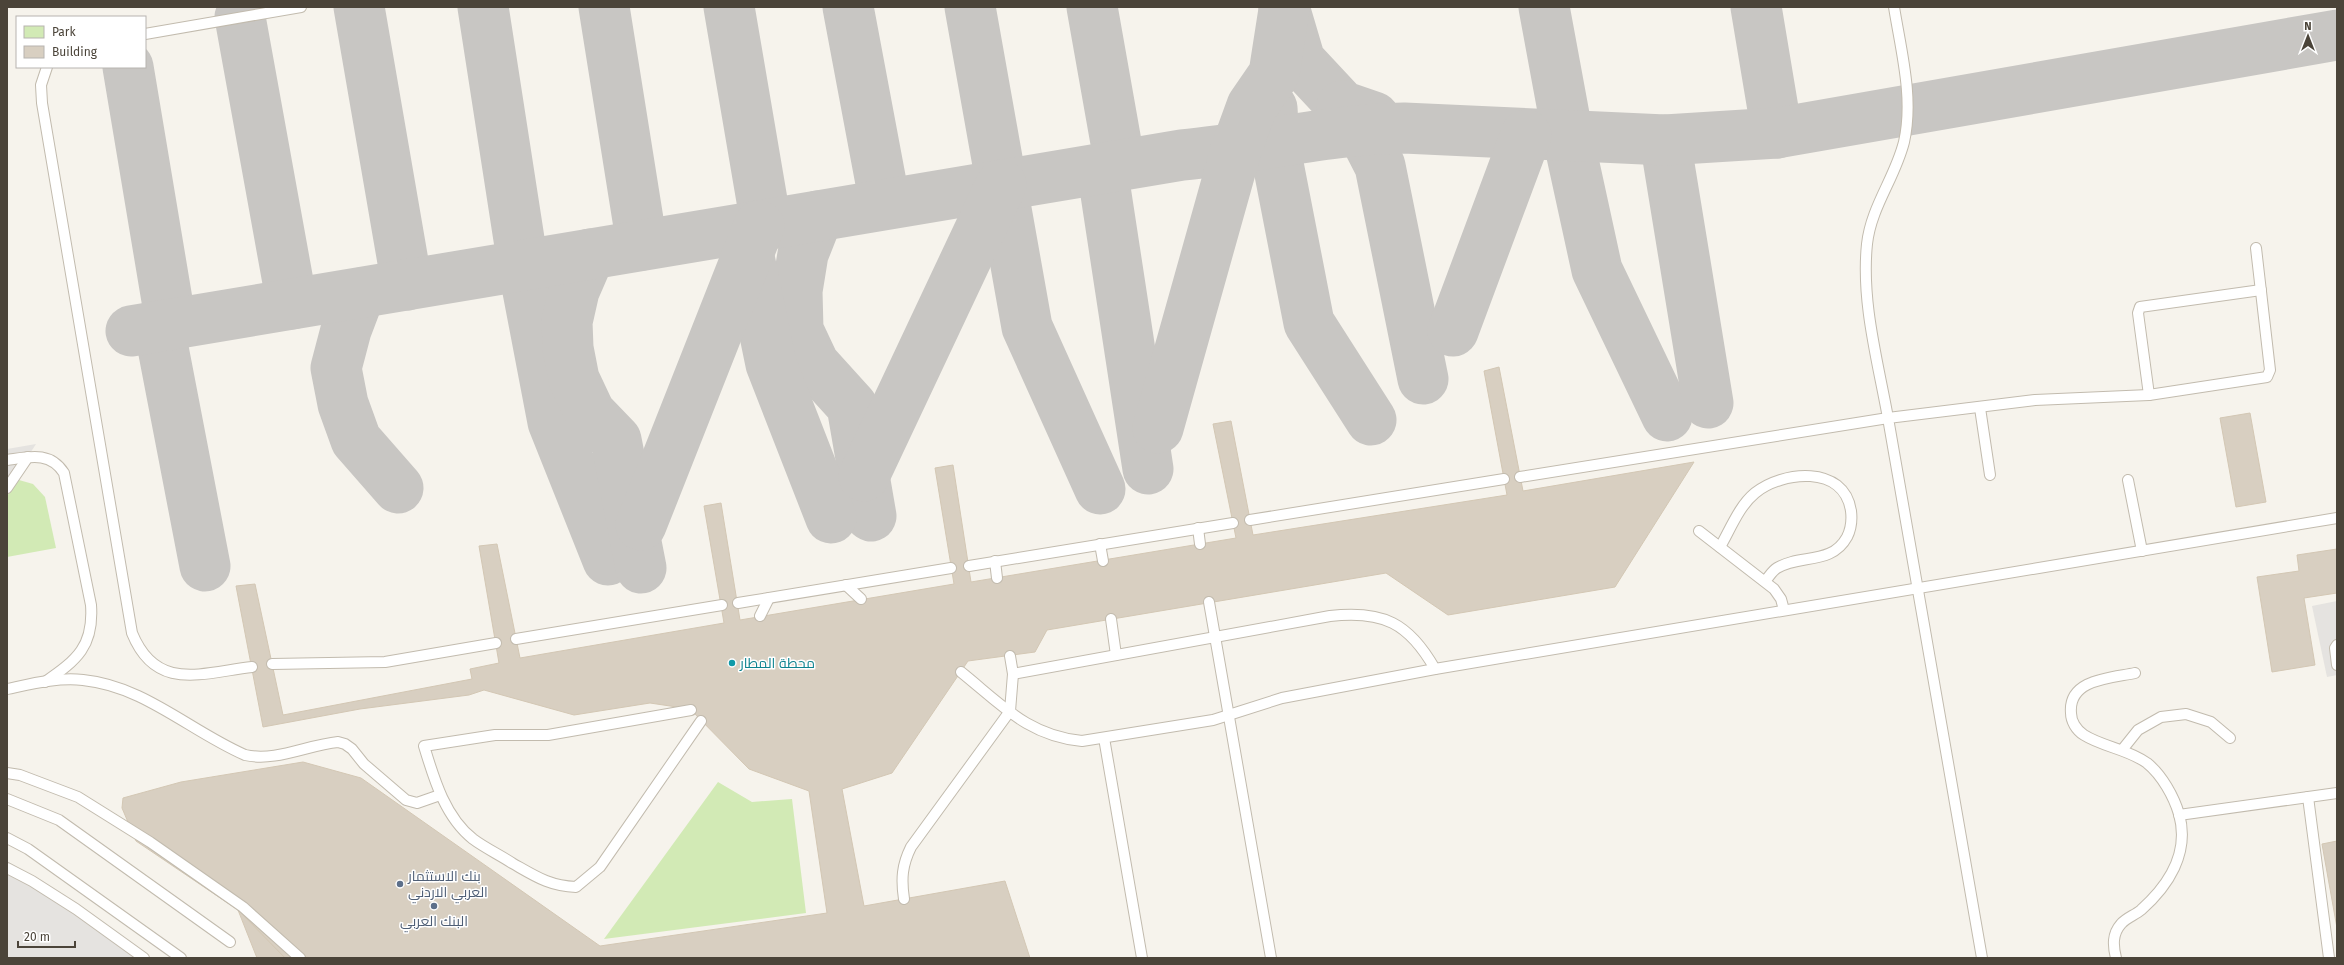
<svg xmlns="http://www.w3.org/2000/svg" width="2344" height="965" viewBox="0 0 2344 965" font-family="'Fira Sans',Cairo,sans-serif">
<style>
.green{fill:#d2eab5}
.parking{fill:#e5e3e0}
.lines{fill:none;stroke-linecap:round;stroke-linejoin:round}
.taxiway{stroke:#c8c6c3;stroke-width:51}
.building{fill:#d8cfc1;stroke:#d3c7b4}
.lane-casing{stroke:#c2bbae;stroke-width:12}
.lane{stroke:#fff;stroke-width:10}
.culture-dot{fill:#0f9aa8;stroke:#fff;stroke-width:1.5}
.service-dot{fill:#5c6f8a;stroke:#fff;stroke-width:1.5}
.labels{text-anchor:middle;stroke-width:3;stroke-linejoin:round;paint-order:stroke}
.culture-label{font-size:14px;fill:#0d838f;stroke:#fff;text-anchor:start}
.service-label{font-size:14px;fill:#4e5e75;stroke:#fff;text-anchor:start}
</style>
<rect width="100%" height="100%" fill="#f6f3ec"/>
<g class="green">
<path d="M19,480L33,484L45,497L56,548L7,557V496Z"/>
<path d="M718,782L752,802L792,799L806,913L604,939Z"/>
</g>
<g class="parking">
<path d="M36,444L7,489V449Z"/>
<path d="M2337,601V675L2327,677L2312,606Z"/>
<path d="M7,861L22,870L142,958H7Z"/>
</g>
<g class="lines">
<g class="taxiway">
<path d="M359,7L407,285"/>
<path d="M483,7L523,265L553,422L608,560"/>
<path d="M604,7L642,245"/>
<path d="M729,7L766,224"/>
<path d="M848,7L885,204"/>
<path d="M970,7L1027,327L1100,489"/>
<path d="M1092,7L1120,165"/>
<path d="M1284,7L1300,61L1342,106L1374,117"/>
<path d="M1544,7L1568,137L1597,270L1667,416"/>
<path d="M1756,7L1777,133"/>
<path d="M240,17L292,304"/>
<path d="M128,67L171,324"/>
<path d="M1342,106L1361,129L1380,166L1423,379"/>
<path d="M1272,108L1274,143L1309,323L1371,420"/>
<path d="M1665,140L1708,403"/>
<path d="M1102,168L1148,469"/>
<path d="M818,216L803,254L797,291L798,330L814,364L852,406L871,516"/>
<path d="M748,252L771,364L831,518"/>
<path d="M590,254L574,291L567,322L568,348L574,379L590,413L616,440L641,568"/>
<path d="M360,293L346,330L336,368L343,404L356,440L398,488"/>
<path d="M159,327L205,566"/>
<path d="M131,331L1182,155C1256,148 1330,129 1404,128L1665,140L1777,133L2337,35"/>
<path d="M1453,331L1526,135"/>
<path d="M1158,428L1236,150L1252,106L1274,74L1284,10"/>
<path d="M864,476L1001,185"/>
<path d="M641,525L759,226"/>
</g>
</g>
<g class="building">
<path d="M1499,367L1523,491L1694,462L1615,587L1448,615L1386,573L1047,630L1035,652L968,661L892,773L842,789L864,906L1005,881L1030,958H285L238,910L136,841L122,808L123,798L181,782L303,762L361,778L600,946L827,913L809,791L749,769L690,709L650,703L574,715L484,690L469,695L360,709L263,727L236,586L255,584L283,715L472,679L470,669L499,663L479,546L497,544L520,658L724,623L704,506L721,503L740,620L954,584L935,468L953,465L971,582L1236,538L1213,424L1231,421L1253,535L1507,495L1484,371Z"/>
<path d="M2250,413L2266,502L2236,507L2220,418Z"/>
<path d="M2337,549V593L2304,598L2315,665L2272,672L2257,577L2299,571L2297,555Z"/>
<path d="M2337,841V928L2322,844Z"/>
<path d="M238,910L285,958H257Z"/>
</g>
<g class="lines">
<g class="lane-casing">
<g id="lane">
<path d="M145,34L301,7"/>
<path d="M47,67L41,85L42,103L132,633C156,692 201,673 252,667"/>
<path d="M2149,395L2138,313L2140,307L2261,290"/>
<path d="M1980,408L1990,475"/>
<path d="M7,460C29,457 50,451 64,473L91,605C94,646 77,660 45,682"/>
<path d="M1520,477L1888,418C1878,362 1861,302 1867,244C1871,207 1895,178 1904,142C1914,98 1901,51 1894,7"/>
<path d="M2128,480L2142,551"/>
<path d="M7,488L28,457"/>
<path d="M1250,520L1504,479"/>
<path d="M1198,528L1200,544"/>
<path d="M1699,531L1774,589L1781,599L1784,610"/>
<path d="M1100,544L1103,561"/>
<path d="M1720,547C1730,530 1739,506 1755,493C1782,471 1844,464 1851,511C1852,519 1851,529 1847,537C1832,565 1800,554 1777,568C1772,571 1769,577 1765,581"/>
<path d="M995,561L997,578"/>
<path d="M969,566L1233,523"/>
<path d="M846,585L861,599"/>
<path d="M1209,602L1271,958"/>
<path d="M738,603L951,568"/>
<path d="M760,616L769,598"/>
<path d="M1111,619L1116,655"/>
<path d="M516,639L722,605"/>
<path d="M2337,645L2335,648L2337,665"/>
<path d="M272,664L385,662L496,643"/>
<path d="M961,672C1001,704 1028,736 1082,741L1213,720L1282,698L1435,669L2337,518"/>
<path d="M1013,674L1330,616C1383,610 1409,623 1435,669"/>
<path d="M7,689C31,684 58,677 83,680C144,686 190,731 245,755C276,762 307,745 338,742L345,744L352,749L364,764L406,800L417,803L440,795"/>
<path d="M691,710L548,735H495L424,746C434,779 445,817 473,839C485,848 500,855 512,863C535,876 549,886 576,887L600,867L701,721"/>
<path d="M1104,738L1142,958"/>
<path d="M2122,750L2138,730L2161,717L2186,714L2211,722L2230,738"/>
<path d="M7,773L20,775L78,797L150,842L243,907L300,958"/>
<path d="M2308,797L2329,958"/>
<path d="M7,799L59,820L230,942"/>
<path d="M2179,815L2337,793"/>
<path d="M7,838L28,849L181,958"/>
<path d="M7,868L32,881L76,909L144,958"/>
<path d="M904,899C901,879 902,865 911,847L1010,711L1013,674L1010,656"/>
<path d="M1982,958L1888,418L2035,400L2149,395L2267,377L2270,370L2256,248"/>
<path d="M2116,958C2113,946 2112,934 2121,924C2126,918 2135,915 2141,910C2168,886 2190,853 2179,814C2174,797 2162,775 2147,763C2128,749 2103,747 2084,735C2076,730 2071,721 2071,713C2068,679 2111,678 2135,673"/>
</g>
</g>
<use href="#lane" class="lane"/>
</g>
<circle class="culture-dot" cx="732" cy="663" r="4"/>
<g class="service-dot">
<circle cx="400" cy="884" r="4"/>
<circle cx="434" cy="906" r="4"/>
</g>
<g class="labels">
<g class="culture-label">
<text x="740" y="668">محطة المطار</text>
</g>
<g class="service-label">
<text x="408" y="881">بنك الاستثمار<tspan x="408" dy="16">العربي الاردني</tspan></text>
<text x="434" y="926" text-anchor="middle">البنك العربي</text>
</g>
</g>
<rect width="2344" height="965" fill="none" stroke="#4b4439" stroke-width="16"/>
<rect x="16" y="16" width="130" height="52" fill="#ffffff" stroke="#b7b4b0"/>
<rect x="24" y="26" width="20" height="12" fill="#d2eab5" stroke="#b7b4b0"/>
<text x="52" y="36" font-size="12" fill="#4b4439">Park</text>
<rect x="24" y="46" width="20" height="12" fill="#d8cfc1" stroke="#b7b4b0"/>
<text x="52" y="56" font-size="12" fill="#4b4439">Building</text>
<g transform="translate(2308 36)" stroke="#ffffff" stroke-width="3" paint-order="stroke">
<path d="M0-3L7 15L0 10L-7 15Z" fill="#4b4439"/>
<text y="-6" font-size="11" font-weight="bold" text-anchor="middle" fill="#4b4439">N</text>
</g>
<path d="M18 941v6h57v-6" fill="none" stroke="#4b4439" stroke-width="2"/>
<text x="24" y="941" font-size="12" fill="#4b4439" stroke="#ffffff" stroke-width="3" paint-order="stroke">20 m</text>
</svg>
